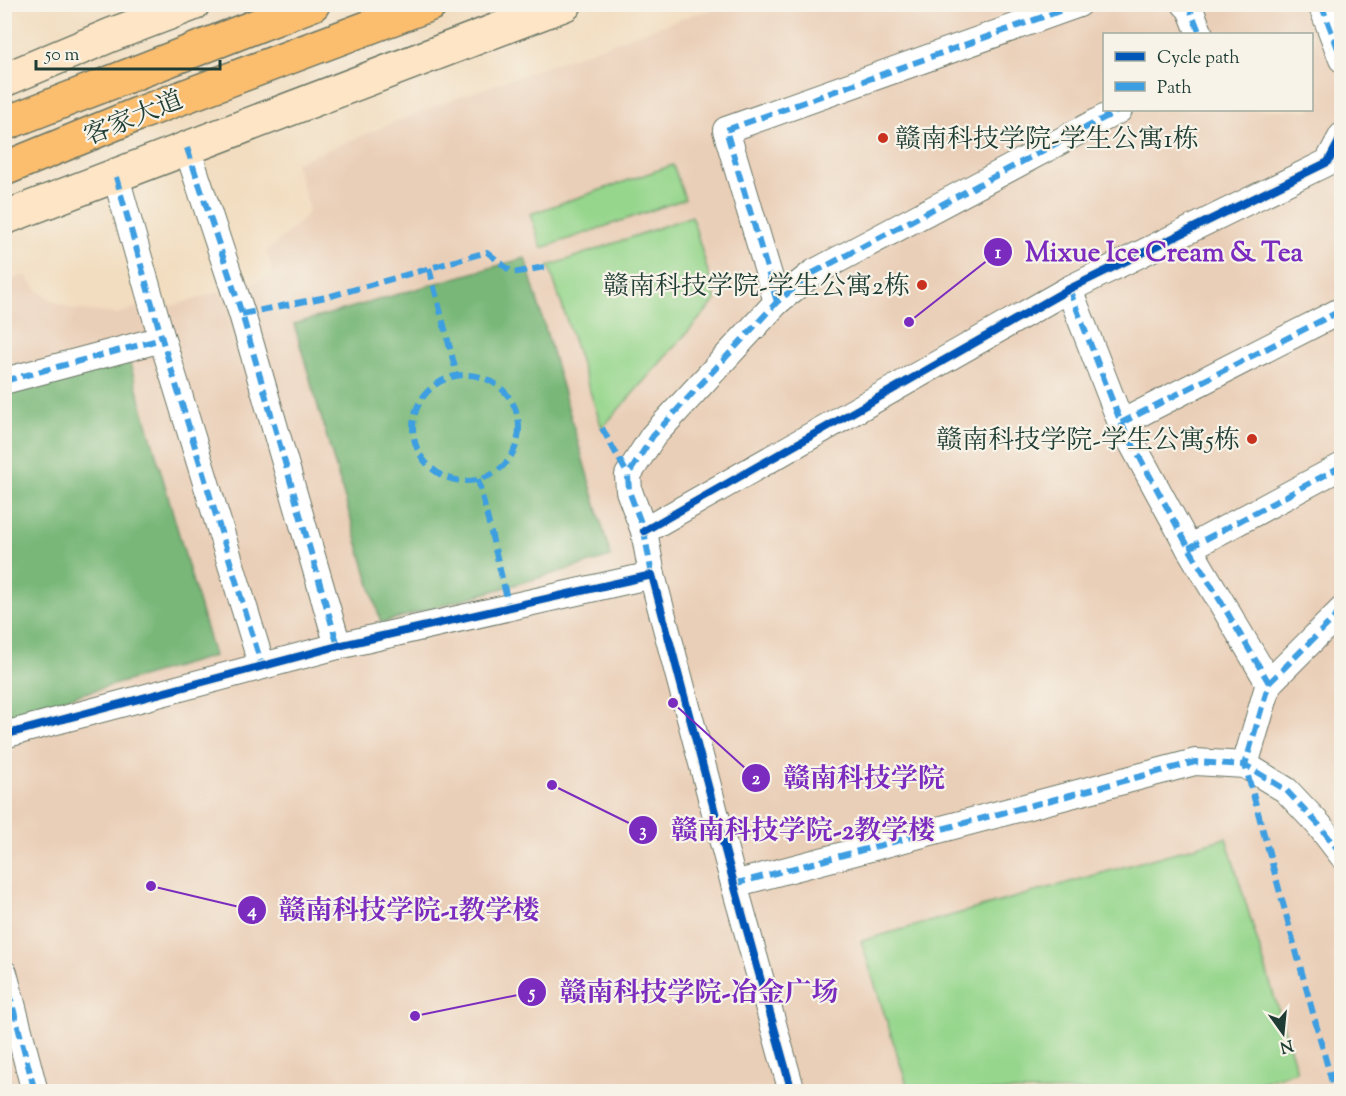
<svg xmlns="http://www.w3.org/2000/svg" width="1346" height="1096" viewBox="0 0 1346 1096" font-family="'Sorts Mill Goudy','Noto Serif SC',serif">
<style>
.built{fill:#eacfb8;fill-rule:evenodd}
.green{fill:#95d68c;stroke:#5a8a60;stroke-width:1.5}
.forest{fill:#78b778;stroke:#4c7a56;stroke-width:1.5}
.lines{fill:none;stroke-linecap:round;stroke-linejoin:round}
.street-casing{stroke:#697565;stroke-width:28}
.secondary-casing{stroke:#697565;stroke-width:36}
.primary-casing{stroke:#697565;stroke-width:36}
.street{stroke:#fff;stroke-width:26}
.secondary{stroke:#fde5c5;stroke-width:33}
.primary{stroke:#fbbd6e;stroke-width:33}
.quiet{stroke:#3c9ee2;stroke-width:6;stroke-dasharray:12 6;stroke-linecap:butt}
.cycleway-casing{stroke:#f7f3e8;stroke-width:11}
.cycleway{stroke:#0057b8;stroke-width:8}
.poi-dot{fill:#c8321e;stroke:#f7f3e8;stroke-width:2}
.labels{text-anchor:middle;stroke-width:4.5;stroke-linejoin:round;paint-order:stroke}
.street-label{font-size:26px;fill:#1f3d34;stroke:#f7f3e8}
.poi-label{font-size:26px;fill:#1f3d34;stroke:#f7f3e8;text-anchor:end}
.leader{fill:none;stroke:#7b2cbf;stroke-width:2}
.callout-dot{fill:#7b2cbf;stroke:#f7f3e8;stroke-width:2}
.mark-label{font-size:18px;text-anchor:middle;font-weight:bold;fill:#fff}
.callout-label{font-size:27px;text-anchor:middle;font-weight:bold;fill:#7b2cbf;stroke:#f7f3e8;stroke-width:4.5;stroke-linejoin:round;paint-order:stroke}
</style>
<rect width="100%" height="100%" fill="#f7f3e8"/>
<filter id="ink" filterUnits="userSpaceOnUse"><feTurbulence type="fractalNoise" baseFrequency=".0167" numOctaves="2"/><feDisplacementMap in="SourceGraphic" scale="12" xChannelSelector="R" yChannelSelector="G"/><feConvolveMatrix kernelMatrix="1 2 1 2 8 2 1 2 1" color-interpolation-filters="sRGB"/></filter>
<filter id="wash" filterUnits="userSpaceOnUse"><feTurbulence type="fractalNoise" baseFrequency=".008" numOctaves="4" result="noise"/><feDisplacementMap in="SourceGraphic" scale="24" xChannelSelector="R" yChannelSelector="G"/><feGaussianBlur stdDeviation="1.35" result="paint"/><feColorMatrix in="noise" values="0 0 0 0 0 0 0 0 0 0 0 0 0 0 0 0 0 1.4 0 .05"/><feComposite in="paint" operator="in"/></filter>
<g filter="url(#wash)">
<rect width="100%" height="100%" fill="#f2ddc0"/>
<path class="built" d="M730,5H1341V1091H5L4,282L26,275L36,289L53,301L72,309L117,314L138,307L141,315L274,276L266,251L288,233L305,217L308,211V204L295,163L437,105L692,15ZM1104,34H1312V110H1104Z"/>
<g class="green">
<path d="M673,165L685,199L542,248L530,214Z"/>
<path d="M692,216L716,300L602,428L549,266Z"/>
<path d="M1226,838L1297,1071L1231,1091H909L861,941Z"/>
</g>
<g class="forest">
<path d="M525,258L611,557L381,623L294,324Z"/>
<path d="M128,357L214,656L5,716V393Z"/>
</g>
</g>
<g filter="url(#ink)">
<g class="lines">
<g class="street-casing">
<g id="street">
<path d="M1185,4L1190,9L1200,34"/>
<path d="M1321,4L1342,59"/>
<path d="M187,148L242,314L338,646"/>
<path d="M116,177L162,339L262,666"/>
<path d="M1069,289L1121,423L1189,548L1269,683L1245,765"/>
<path d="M777,302L726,130L1079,4"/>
<path d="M4,381L162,339"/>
<path d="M1121,423L1342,310"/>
<path d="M644,531L1069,289L1328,162L1342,136"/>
<path d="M1189,548L1342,466"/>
<path d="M652,575L644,531L629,491L628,475L653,436L777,302L813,273L1119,110"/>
<path d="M1269,683L1342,610"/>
<path d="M4,735L338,646L652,575L734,884L792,1092"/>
<path d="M734,884L1195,762L1245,765L1286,790L1319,825L1342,855"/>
<path d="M4,973L35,1092"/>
</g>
</g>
<g class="secondary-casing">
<g id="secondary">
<path d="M4,80L111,35L193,4"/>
<path d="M4,218L565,4"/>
</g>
</g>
<g class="primary-casing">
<g id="primary">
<path d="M4,124L313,4"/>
<path d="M4,169L138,114L431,4"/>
</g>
</g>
<use href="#street" class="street"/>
<use href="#secondary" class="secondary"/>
<use href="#primary" class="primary"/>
<g class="quiet">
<path d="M1185,4L1190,9L1200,34"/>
<path d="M1321,4L1342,59"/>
<path d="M187,148L242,314L338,646"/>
<path d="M116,177L162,339L262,666"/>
<path d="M429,268L457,375"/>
<path d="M1069,289L1121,423L1189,548L1269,683L1245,765L1333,1086"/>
<path d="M777,302L726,130L1079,4"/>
<path d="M242,314L331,296L487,252L513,273L549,266"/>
<circle cx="466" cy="428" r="53"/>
<path d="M4,381L162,339"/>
<path d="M1121,423L1342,310"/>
<path d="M602,428L628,475"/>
<path d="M478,479L509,607"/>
<path d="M1189,548L1342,466"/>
<path d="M652,575L644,531L629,491L628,475L653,436L777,302L813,273L1119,110"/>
<path d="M1269,683L1342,610"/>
<path d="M734,884L1195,762L1245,765L1286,790L1319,825L1342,855"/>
<path d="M4,973L35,1092"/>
</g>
<g class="cycleway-casing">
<g id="cycleway">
<path d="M644,531L1069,289L1328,162L1342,136"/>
<path d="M4,735L338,646L652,575L734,884L792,1092"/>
</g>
</g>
<use href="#cycleway" class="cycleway"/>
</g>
</g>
<g class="poi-dot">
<circle cx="883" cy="138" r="6"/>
<circle cx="922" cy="285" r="6"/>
<circle cx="1252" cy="439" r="6"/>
</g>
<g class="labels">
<g class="street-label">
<text transform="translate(133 117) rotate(-22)" y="9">客家大道</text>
</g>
<g class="poi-label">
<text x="895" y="147" text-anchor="start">赣南科技学院-学生公寓1栋</text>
<text x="910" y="294">赣南科技学院-学生公寓2栋</text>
<text x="1240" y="448">赣南科技学院-学生公寓5栋</text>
</g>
</g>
<path class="leader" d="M909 322L998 252M673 703L756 778M552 785L643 830M151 886L252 910M415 1016L532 992"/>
<g class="callout-dot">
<circle cx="909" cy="322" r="6"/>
<circle cx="673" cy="703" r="6"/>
<circle cx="552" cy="785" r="6"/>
<circle cx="151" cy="886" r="6"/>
<circle cx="415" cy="1016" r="6"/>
<circle cx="998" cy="252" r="15"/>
<circle cx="756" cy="778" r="15"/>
<circle cx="643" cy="830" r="15"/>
<circle cx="252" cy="910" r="15"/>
<circle cx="532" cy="992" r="15"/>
</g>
<g class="mark-label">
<text x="998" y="258">1</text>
<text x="756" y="784">2</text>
<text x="643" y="836">3</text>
<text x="252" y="916">4</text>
<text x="532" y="998">5</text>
</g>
<g class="callout-label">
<text x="1164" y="261">Mixue Ice Cream &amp; Tea</text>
<text x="864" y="787">赣南科技学院</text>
<text x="803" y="839">赣南科技学院-2教学楼</text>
<text x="409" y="919">赣南科技学院-1教学楼</text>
<text x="699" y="1001">赣南科技学院-冶金广场</text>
</g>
<rect width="1346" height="1096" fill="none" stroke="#f7f3e8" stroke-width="24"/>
<rect x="1103" y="33" width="210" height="78" fill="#f7f3e8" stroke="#a1aaa0" stroke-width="1.5"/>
<rect x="1115" y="52" width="30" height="9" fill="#0057b8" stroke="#a1aaa0" stroke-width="1.5"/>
<text x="1157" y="63" font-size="18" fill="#1f3d34">Cycle path</text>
<rect x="1115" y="82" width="30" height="9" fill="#3c9ee2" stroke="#a1aaa0" stroke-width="1.5"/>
<text x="1157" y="93" font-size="18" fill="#1f3d34">Path</text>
<g transform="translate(1283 1033) rotate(165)" stroke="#f7f3e8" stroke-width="4.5" paint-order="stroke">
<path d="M0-4.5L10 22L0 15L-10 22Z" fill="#1f3d34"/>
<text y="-9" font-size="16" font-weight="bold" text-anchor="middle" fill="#1f3d34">N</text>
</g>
<path d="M36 60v9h184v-9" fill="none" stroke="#1f3d34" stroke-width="3"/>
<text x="45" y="60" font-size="18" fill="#1f3d34" stroke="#f7f3e8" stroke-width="4.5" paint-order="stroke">50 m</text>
</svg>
